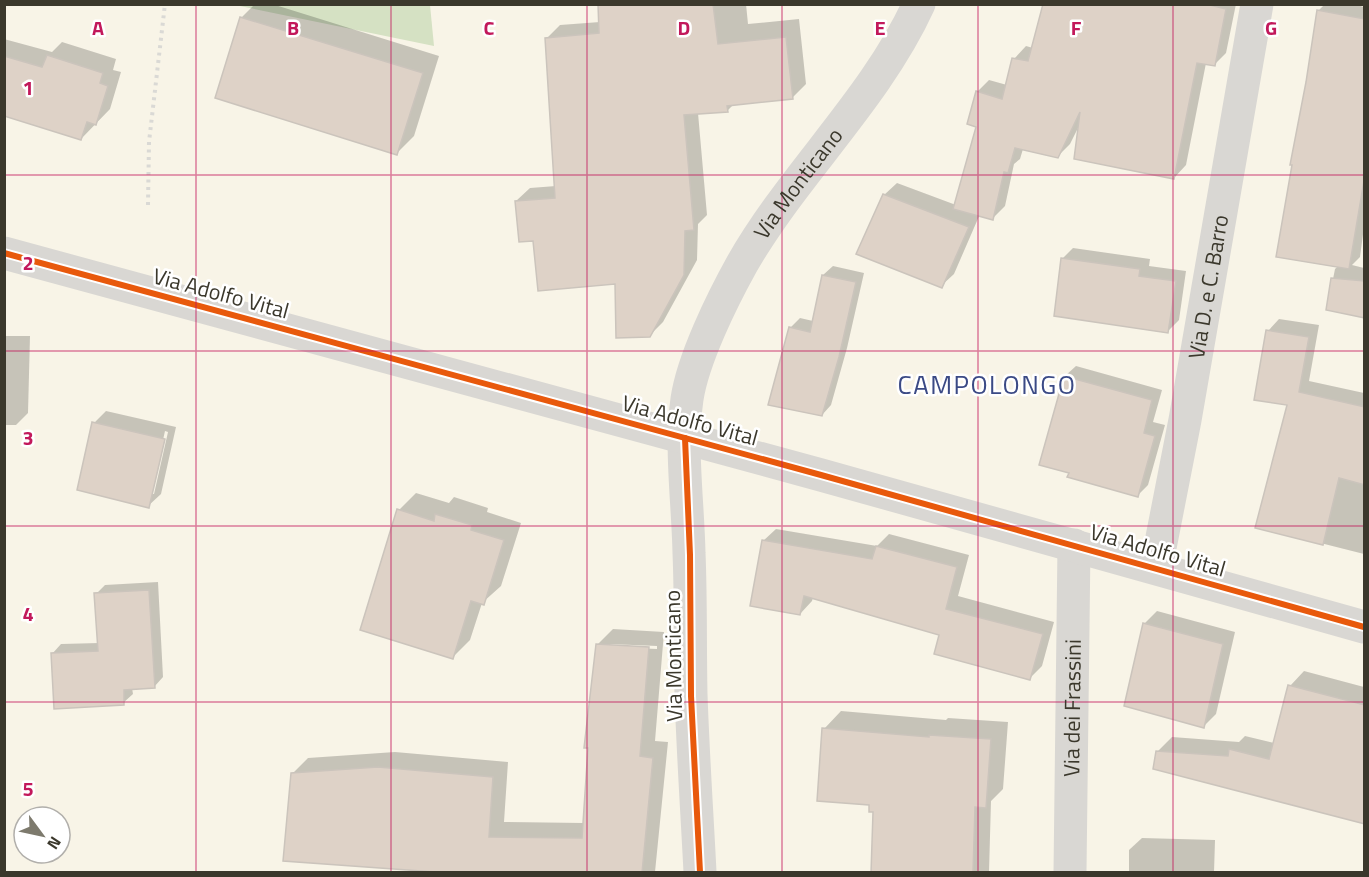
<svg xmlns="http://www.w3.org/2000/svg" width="1369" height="877" viewBox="0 0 1369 877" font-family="'Titillium Web',sans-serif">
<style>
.green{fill:#d5e1c3}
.shadow{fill:#0003;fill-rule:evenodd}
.building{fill:#ded2c7;stroke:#cbc4bc;stroke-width:1.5}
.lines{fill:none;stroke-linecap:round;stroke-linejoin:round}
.path{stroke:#dad9d5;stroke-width:4;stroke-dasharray:3 4.5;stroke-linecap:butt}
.minor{stroke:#d9d7d3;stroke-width:33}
.tertiary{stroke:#d9d7d3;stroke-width:33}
.cycleway-casing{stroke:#fff;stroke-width:10}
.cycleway{stroke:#e8590c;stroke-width:6}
.grid{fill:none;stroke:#c2185b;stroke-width:1.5;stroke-opacity:0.55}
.labels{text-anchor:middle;stroke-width:5;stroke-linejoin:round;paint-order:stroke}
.street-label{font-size:22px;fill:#3b382c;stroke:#fff}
.quarter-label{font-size:26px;letter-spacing:1.5px;fill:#3b4a85;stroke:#fff}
.grid-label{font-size:20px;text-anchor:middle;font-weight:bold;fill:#c2185b;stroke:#fff;stroke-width:5;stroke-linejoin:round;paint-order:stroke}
</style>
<rect width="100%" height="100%" fill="#f8f4e7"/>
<path class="green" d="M235,5H430L434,46Z"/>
<g class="shadow">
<path d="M255,4H272L439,56L414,136L397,153L241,18Z"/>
<path d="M599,4H746L748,24L799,19L806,84L792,98L734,104L727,111L698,113L707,215L698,224L697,260L663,322L649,336L617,282L534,239L516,201L530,188L556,186L546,39L560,25L600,22Z"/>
<path d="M1044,4H1236L1226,53L1214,65L1206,63L1186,165L1174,178L1080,124L1070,144L1058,156L1023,149L1020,159L1014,164L1005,206L993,218L980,214L954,274L941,286L884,195L897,183L956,205L978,126L977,92L989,80L1007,85L1014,59L1026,46L1033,48Z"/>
<path d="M1325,4H1353L1364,7V227L1360,257L1352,265L1364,268V317L1327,309L1335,269L1338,266L1307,82L1318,11Z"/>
<path d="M4,39L52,52L62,42L116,59L113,70L121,72L110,109L81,139L4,114Z"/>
<path d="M1073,248L1150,259L1149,266L1186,271L1179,320L1168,331L1063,258Z"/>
<path d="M833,266L864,273L847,348L831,405L822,415L790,328L800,318L813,321L823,275Z"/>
<path d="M1279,319L1319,325L1309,381L1364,393V554L1257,527L1289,404L1268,331Z"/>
<path d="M4,336H30L28,413L16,425H4Z"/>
<path d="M1076,366L1162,390L1153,422L1165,425L1148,485L1138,495L1041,464L1065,376Z"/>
<path d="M106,411L176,427L161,494L148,506L94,423ZM165,431L168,432L154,494H151Z"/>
<path d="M416,493L449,503L454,497L488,508L487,512L521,523L501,586L482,603L470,640L453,657L399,510Z"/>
<path d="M776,529L877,546L889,534L969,555L958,596L1054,622L1042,666L1030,678L941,634L813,597L812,601L800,614L763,541Z"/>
<path d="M158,582L163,677L154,687L132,688L133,694L123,703L52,654L61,644L99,643L96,594L105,585Z"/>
<path d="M1157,611L1235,632L1216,714L1204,726L1144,624Z"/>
<path d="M613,629L664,632L655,741L668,742L655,872H468L292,774L308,758L395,752L508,762L504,822L584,823L597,645ZM609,644L657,646V649L609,647Z"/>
<path d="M1304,671L1364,687V823L1157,752L1172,737L1239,742L1245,736L1274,743L1290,686Z"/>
<path d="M841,711L946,720L948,718L1008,722L1003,789L991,801L989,872H873L875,811L824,729Z"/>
<path d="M1142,838L1215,840L1214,872H1129V850Z"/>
</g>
<g class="building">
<path d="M598,4H713L718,44L786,37L793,99L727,106L728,112L684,115L694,230L685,231L684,275L650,337L616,338L615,284L538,291L533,241L519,242L515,201L555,198L545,38L599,33Z"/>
<path d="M1043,4H1206L1226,9L1215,66L1197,63L1174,179L1074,159L1080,112L1058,158L1015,148L1008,173L1004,172L993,220L953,209L976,127L967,124L976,91L1002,99L1012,58L1028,61Z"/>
<path d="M1317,10L1365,19V175L1349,269L1276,257L1292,165H1290L1306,82Z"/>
<path d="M240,17L423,73L397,155L215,98Z"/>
<path d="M47,55L103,73L100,83L108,86L96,125L87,122L81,140L4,116V56L42,67Z"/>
<path d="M883,194L969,227L942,288L856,254Z"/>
<path d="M1061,258L1140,269L1139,276L1176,281L1168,333L1054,316Z"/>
<path d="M822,275L856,282L839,357L822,416L768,405L789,327L810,332Z"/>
<path d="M1331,278L1365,281V318L1326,310Z"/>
<path d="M1266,330L1309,337L1299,392L1365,407V485L1339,478L1323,545L1255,528L1287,405L1254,400Z"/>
<path d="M1064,376L1152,400L1144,433L1155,436L1138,497L1067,477L1069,473L1039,465Z"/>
<path d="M92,422L165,439L149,508L77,490Z"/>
<path d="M397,509L434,521L435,514L472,525L471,530L504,540L484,605L471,601L453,659L360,630Z"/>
<path d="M762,540L872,559L876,546L957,567L946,609L1043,634L1030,680L934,654L939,635L804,596L800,615L750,606Z"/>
<path d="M149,590L155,688L124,690V705L54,709L51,653L98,651L94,593Z"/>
<path d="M1143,623L1223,644L1204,728L1124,706Z"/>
<path d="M596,644L649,647L640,756L653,758L642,873H449L283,861L291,773L378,767L493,777L489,837L582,838L588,748H584Z"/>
<path d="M1288,685L1365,705V824L1153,769L1156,751L1228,756L1229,749L1269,759Z"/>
<path d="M822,728L929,737V735L991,739L986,808L975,807L973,873H871L873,812H869V805L817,801Z"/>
</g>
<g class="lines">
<path class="path" d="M148,205L149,142L165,4"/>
<g class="minor">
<path id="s1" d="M1156,568L1185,420L1257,4"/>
<path id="s2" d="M700,872C697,813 693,754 691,694C690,647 691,600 689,553C688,503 680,448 687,399C693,359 722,300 742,264C794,173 875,100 919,4"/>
<path id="s3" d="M1070,872L1074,545"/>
</g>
<path class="tertiary" d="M4,253L821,475L1364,627"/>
<g class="cycleway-casing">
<g id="cycleway">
<path d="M4,253L821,475L1364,627"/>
<path d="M685,438L690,555L691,696L700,872"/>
</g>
</g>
<use href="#cycleway" class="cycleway"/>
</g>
<path class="grid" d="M196,4V872M391,4V872M587,4V872M782,4V872M978,4V872M1173,4V872M4,175H1364M4,351H1364M4,526H1364M4,702H1364"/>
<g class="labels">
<g class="street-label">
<text dy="8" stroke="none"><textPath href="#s2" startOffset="718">Via Monticano</textPath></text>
<text dy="8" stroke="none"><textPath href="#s1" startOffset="286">Via D. e C. Barro</textPath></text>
<text transform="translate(221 293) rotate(15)" y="8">Via Adolfo Vital</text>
<text transform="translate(690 420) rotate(15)" y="8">Via Adolfo Vital</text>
<text transform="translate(1158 550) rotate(16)" y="8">Via Adolfo Vital</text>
<text transform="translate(673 656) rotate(-91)" y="8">Via Monticano</text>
<text dy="8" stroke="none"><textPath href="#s3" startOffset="164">Via dei Frassini</textPath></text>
</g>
<g class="quarter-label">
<text x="987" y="394">CAMPOLONGO</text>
</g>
</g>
<g class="grid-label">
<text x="98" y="35">A</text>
<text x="293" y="35">B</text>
<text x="489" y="35">C</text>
<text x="684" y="35">D</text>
<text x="880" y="35">E</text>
<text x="1076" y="35">F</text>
<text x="1271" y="35">G</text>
<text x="28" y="95">1</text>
<text x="28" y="270">2</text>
<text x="28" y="445">3</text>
<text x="28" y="621">4</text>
<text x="28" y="796">5</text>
</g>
<rect width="1369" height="877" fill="none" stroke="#3b382c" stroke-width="12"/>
<g transform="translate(42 835) rotate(123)"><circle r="28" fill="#ffffff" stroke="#b1afab" stroke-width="1.5"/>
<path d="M0-4.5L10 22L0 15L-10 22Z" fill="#7d7a6d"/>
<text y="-9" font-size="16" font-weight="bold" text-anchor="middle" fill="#3b382c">N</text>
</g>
</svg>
